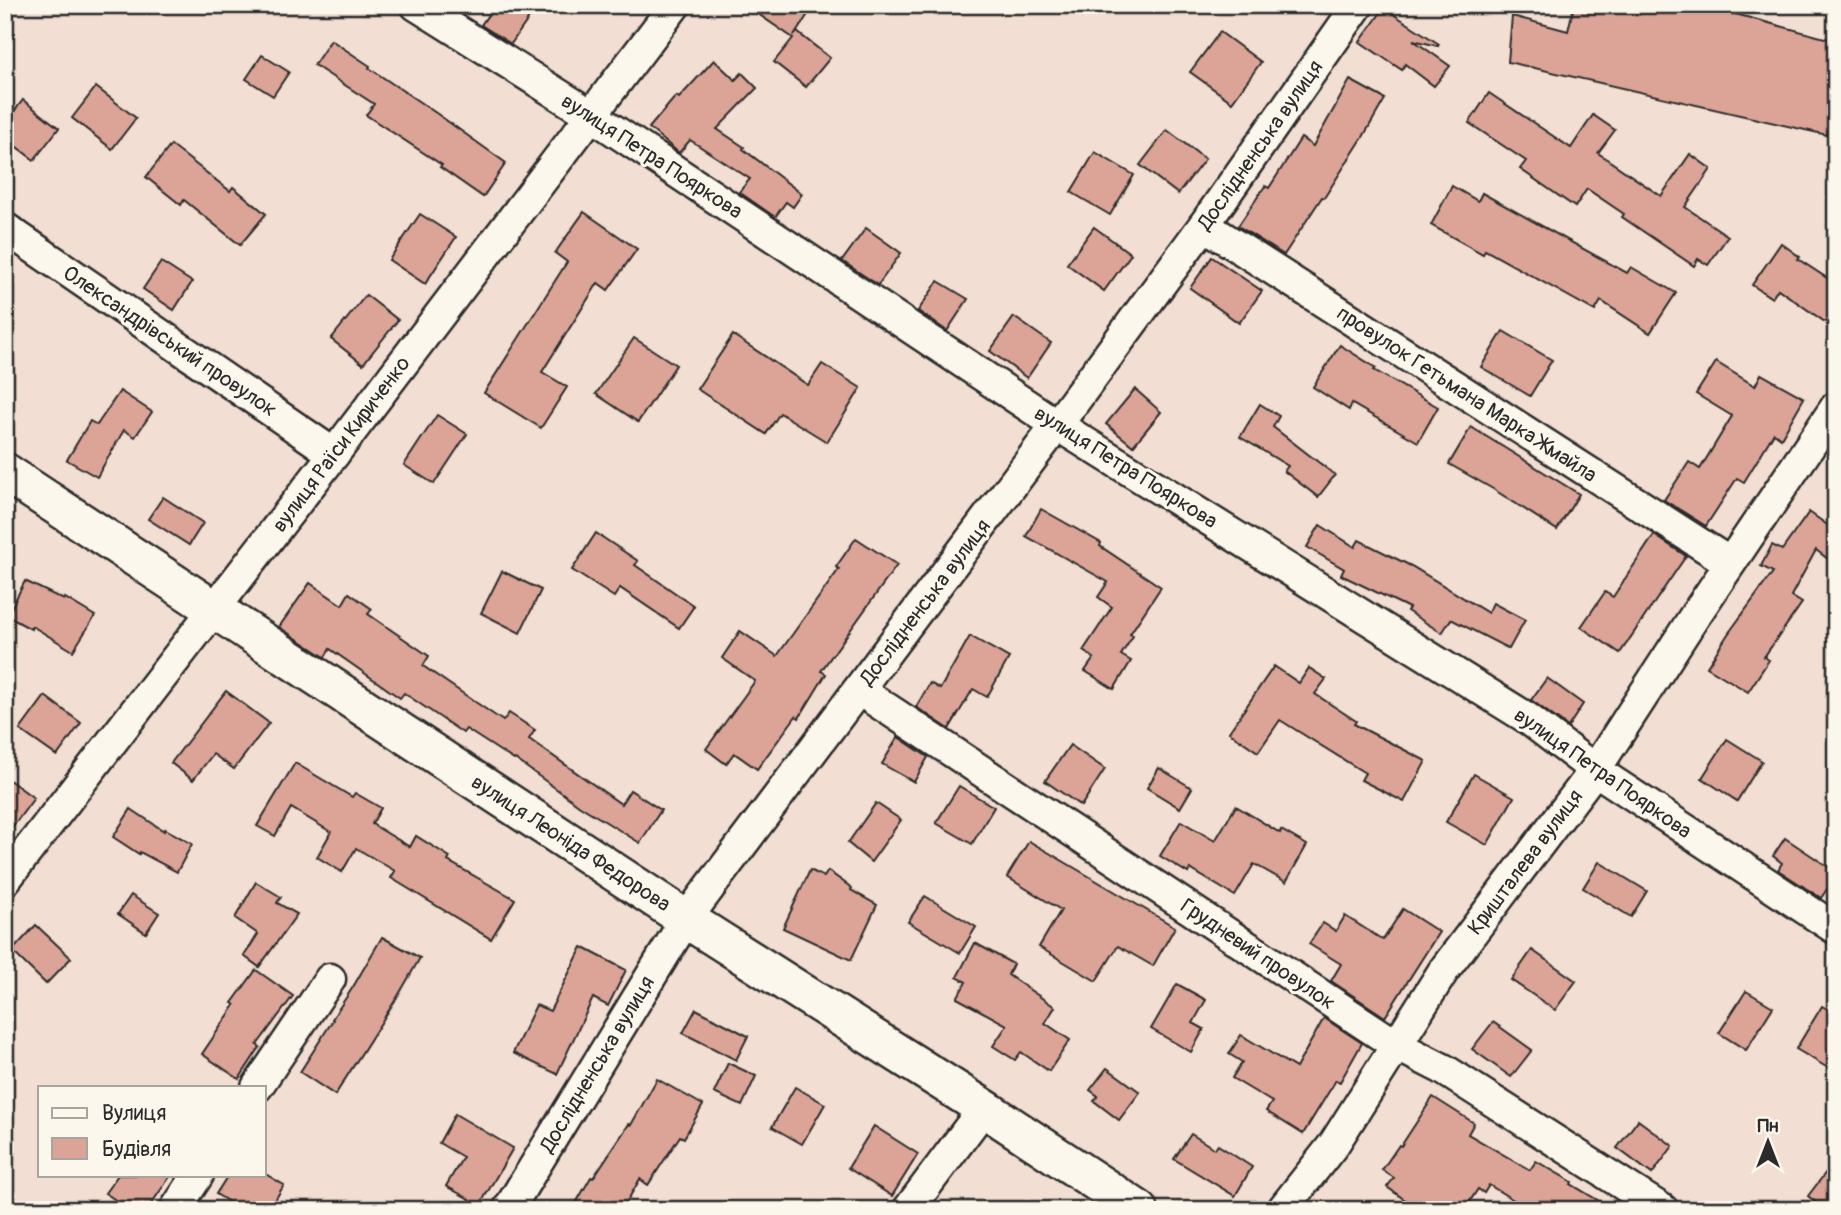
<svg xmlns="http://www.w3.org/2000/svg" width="1841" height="1215" viewBox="0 0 1841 1215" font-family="Pangolin,sans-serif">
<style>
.building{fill:#dca496;stroke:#2b2b2b;stroke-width:2}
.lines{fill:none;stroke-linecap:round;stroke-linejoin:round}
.minor-casing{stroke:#2b2b2b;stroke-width:35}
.tertiary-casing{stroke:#2b2b2b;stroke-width:42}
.minor{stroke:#fbf7ec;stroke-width:30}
.tertiary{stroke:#fbf7ec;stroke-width:37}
.labels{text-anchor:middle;stroke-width:6;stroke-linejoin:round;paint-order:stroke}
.street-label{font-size:21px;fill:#2b2b2b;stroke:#fbf7ec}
</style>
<rect width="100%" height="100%" fill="#f2ded2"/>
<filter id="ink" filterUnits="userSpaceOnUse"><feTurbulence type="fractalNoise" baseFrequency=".0143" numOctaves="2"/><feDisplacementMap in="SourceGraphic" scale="14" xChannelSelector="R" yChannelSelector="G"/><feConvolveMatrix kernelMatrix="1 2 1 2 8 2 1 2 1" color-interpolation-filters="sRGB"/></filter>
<g filter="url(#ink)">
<g class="building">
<path d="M495,5H538L511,44L481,25Z"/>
<path d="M745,5H814L794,36L797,32L830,58L806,87L774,62L793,38Z"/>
<path d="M1574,5H1702L1836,41V137L1508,62L1512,16L1568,31Z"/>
<path d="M1384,8L1439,44L1438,46L1413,40L1450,66L1434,86L1405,64L1402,70L1360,42Z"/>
<path d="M1220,32L1261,62L1232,102L1190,72Z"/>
<path d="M331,40L370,66L369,68L436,113L506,163L483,197L440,167L442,165L366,115L374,104L314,65Z"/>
<path d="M262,55L289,72L273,96L246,79Z"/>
<path d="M714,60L735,80L742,73L757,88L717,129L744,147L743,149L802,194L793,207L786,202L775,217L739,192L750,179L690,140L679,153L649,128L676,96L679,98Z"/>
<path d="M1350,80L1385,99L1363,137L1324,198L1322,197L1284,255L1238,226L1265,186L1269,188L1301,138L1313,146Z"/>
<path d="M96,87L136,118L112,149L72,118Z"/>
<path d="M1489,93L1571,148L1593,115L1615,130L1598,153L1661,196L1690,154L1711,169L1685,207L1728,236L1708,265L1698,259L1694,266L1622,217L1624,214L1587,189L1575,207L1520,169L1526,161L1469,123Z"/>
<path d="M23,100L59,128L34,160L5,138V123Z"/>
<path d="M1167,130L1205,159L1178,194L1140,165Z"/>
<path d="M171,145L230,191L233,187L266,214L240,245L184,200L181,205L146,177Z"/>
<path d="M1095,152L1134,175L1110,215L1071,192Z"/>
<path d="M1452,186L1478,201L1482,193L1627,273L1631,267L1676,293L1650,333L1601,301L1595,311L1485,250L1483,254L1431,225Z"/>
<path d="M584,212L637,249L608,290L598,283L542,372L567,387L541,428L484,393L567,262L555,253Z"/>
<path d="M420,214L456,237L425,284L389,260Z"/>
<path d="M1094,227L1131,254L1104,291L1067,264Z"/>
<path d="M866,228L901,253L878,285L842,261Z"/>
<path d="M1781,243L1800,257L1798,259L1836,284V306L1825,322L1778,289L1772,298L1752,285Z"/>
<path d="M1212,257L1262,291L1239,323L1190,288Z"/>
<path d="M161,262L192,282L174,310L143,289Z"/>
<path d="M938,281L968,299L947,331L918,311Z"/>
<path d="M366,295L398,320L363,364L331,339Z"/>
<path d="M1014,317L1051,343L1027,378L990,351Z"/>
<path d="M1503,331L1552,360L1530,396L1481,367Z"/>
<path d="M733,335L808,385L822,364L861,388L827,442L780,413L766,434L697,389Z"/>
<path d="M634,338L676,365L638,422L596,394Z"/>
<path d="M1340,345L1376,368L1374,370L1438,407L1418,442L1352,404L1349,410L1313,387Z"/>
<path d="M1716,362L1755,386L1761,374L1804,398L1781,438L1774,433L1744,482L1737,478L1706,526L1664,500L1689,462L1700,469L1732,416L1696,394Z"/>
<path d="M1135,389L1161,412L1133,446L1106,424Z"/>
<path d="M120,391L152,412L135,437L124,430L97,477L67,460L90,421L97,425Z"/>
<path d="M1260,404L1279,416L1273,427L1335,475L1318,497L1284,471L1288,466L1240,437Z"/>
<path d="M437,415L467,434L434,484L404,465Z"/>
<path d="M1471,427L1579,494L1557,530L1493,489L1449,464Z"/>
<path d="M163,497L203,523L189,545L148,519Z"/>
<path d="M1041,509L1101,543L1100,546L1161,587L1130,634L1133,636L1121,655L1131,661L1114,689L1085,671L1094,658L1083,651L1112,607L1098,597L1108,582L1026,536Z"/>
<path d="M1809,512L1836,531V548L1828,559L1816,550L1791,596L1802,603L1764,657L1769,660L1748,692L1707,667L1728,634L1773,572L1761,566L1772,545L1782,550Z"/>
<path d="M1320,525L1355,547L1359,540L1413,567L1488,613L1493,603L1525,620L1509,649L1451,619L1442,633L1407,611L1409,608L1341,575L1344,569L1307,547Z"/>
<path d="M596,533L638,561L635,565L694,606L679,628L620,588L614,597L572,570Z"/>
<path d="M1654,535L1686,556L1620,653L1581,627L1605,592L1613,597Z"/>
<path d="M856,538L897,565L821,671L826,674L799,718L796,716L757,769L734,753L726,764L706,749L755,681L722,658L740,631L777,656L839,569L836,567Z"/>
<path d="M502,571L541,590L520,633L481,613Z"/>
<path d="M25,581L64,600L65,598L95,616L73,651L32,626L31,629L7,616Z"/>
<path d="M310,583L342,605L349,593L372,609L368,614L429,656L423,666L503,721L509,713L535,730L529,739L621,804L630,790L661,810L640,843L580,806L515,759L514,760L466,729L463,733L404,693L400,698L330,649L325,657L279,627Z"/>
<path d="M970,636L1009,658L987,697L973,689L949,729L916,707L930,683L940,689Z"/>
<path d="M1274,666L1299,683L1309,668L1326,679L1315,694L1356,721L1354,724L1426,761L1404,802L1361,780L1365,773L1280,720L1258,752L1229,732Z"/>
<path d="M1547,678L1583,704L1568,727L1531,700Z"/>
<path d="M226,691L269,723L234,769L213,754L193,780L171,763Z"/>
<path d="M45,696L81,723L57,756L20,730Z"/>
<path d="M898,737L928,757L914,782L882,764Z"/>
<path d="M1727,739L1762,761L1737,801L1702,778Z"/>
<path d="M1070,745L1105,769L1081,806L1045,781Z"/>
<path d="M295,763L352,797L355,793L381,808L372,824L410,847L416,836L450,857L448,861L515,899L491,939L391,878L395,871L356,848L342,872L317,857L331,832L291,808L275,836L257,826Z"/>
<path d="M1159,768L1192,788L1180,808L1147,788Z"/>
<path d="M1474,774L1514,797L1487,845L1446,822Z"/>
<path d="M5,777L34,798L5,837Z"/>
<path d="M959,786L994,807L972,844L936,823Z"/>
<path d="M876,803L901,820L871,862L848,843Z"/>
<path d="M1236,806L1280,833L1281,830L1307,845L1286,882L1254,864L1235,896L1190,869L1188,873L1160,856L1181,821L1215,841Z"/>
<path d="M131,809L164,831L165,829L192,844L177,872L140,852L139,854L113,837Z"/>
<path d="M1785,838L1836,872V876L1821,898L1778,870L1782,863L1773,856Z"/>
<path d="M1029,841L1175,927L1153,966L1118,946L1096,981L1039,947L1061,910L1007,877Z"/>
<path d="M1599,862L1647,891L1631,917L1583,888Z"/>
<path d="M810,870L824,877L828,871L852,888L851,890L877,905L851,960L783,928Z"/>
<path d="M256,882L281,897L277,903L297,914L259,967L244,956L258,934L235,918Z"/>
<path d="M131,895L159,913L146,933L118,914Z"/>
<path d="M925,896L976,927L960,953L908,922Z"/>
<path d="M1403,909L1439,932L1385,1017L1331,981L1341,964L1309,944L1323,923L1336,931L1345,916L1383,940Z"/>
<path d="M36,925L71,958L46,984L12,951Z"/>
<path d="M382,937L420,958L398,996L335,1095L300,1072L333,1020L332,1019L353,987Z"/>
<path d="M975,943L1013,964L1008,975L1055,1007L1045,1023L1070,1040L1049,1071L1021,1052L1015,1060L993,1046L1007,1025L957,998L966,982L957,977Z"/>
<path d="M582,947L626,970L608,1006L593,998L557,1074L513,1053L536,1005L550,1011Z"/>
<path d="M1532,950L1576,981L1555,1010L1511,980Z"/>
<path d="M256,970L293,996L257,1045L260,1047L239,1079L202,1054L235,1005L232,1003Z"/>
<path d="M1177,984L1206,1000L1193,1023L1204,1029L1191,1052L1151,1029Z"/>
<path d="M1746,991L1773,1007L1746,1050L1719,1033Z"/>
<path d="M1822,1006L1836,1014V1056L1828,1068L1796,1049Z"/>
<path d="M696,1009L748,1036L736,1060L683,1033Z"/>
<path d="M1324,1018L1362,1043L1340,1082L1336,1080L1303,1134L1266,1111L1272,1102L1232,1078L1242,1062L1229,1054L1241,1035L1296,1068Z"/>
<path d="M1493,1022L1532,1050L1511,1077L1472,1049Z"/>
<path d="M728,1063L756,1076L742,1106L714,1093Z"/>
<path d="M1107,1068L1140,1092L1119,1120L1094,1101L1098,1096L1090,1090Z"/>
<path d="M657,1079L703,1105L684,1138L680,1136L648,1185L640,1179L622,1210H572L591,1177L593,1178L629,1124L631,1125Z"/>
<path d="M795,1087L825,1104L802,1144L772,1127Z"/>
<path d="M1433,1097L1474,1123L1468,1134L1530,1170L1536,1161L1572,1182L1571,1184L1614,1210H1530L1489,1185L1484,1193L1478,1189L1464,1210H1419L1387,1187L1394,1178L1382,1170L1399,1145L1401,1146Z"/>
<path d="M455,1114L513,1148L480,1205L446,1186L463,1157L439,1143Z"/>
<path d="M1638,1120L1673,1146L1652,1174L1617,1148Z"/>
<path d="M874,1126L918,1154L892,1196L848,1168Z"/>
<path d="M1191,1134L1215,1149L1218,1145L1252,1167L1235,1196L1174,1159Z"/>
<path d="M1836,1159V1210H1826L1808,1196Z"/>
<path d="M118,1175H171L147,1210H131L105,1193Z"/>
<path d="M228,1175H267L284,1185L269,1210H242L216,1194Z"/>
</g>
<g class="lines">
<g class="minor-casing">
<g id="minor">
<path d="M416,5L591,115L1057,425L1527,718L1595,770L1836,929"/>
<path d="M1204,225L1730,563"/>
<path d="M5,228L334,454"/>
<path d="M859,690L1396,1045L1443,1069L1663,1210"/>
<path d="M5,880L334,454L675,5"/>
<path d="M257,1087L330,979"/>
<path d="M175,1210L198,1175"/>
<path d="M508,1210L686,919L1057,425L1204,225L1358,5"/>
<path d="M908,1210L984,1108"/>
<path d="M1282,1210L1334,1144L1444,970L1595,770L1694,617L1836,407"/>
</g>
</g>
<g class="tertiary-casing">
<path id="tertiary" d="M5,472L686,919L984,1108L1139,1210"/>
</g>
<use href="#minor" class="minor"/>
<use href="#tertiary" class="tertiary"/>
</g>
</g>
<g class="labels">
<g class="street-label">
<text transform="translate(1260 145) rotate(-55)" y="7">Дослідненська вулиця</text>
<text transform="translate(652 156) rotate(33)" y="7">вулиця Петра Пояркова</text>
<text transform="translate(170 341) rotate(34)" y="7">Олександрівський провулок</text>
<text transform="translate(1467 394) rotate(33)" y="7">провулок Гетьмана Марка Жмайла</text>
<text transform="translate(341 444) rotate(-53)" y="7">вулиця Раїси Кириченко</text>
<text transform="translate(1126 467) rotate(32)" y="7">вулиця Петра Пояркова</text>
<text transform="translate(925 602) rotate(-53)" y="7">Дослідненська вулиця</text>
<text transform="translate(1603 773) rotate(35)" y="7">вулиця Петра Пояркова</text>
<text transform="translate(571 843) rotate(33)" y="7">вулиця Леоніда Федорова</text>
<text transform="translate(1525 862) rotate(-53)" y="7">Кришталева вулиця</text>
<text transform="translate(1258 954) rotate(34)" y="7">Грудневий провулок</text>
<text transform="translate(597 1064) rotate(-59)" y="7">Дослідненська вулиця</text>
</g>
</g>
<rect width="1841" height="1215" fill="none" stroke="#fbf7ec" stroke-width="28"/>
<rect x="14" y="14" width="1813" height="1187" fill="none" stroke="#2b2b2b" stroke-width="2.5" filter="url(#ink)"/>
<rect x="38" y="1086" width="228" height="91" fill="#fbf7ec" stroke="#a8a59f" stroke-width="2"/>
<rect x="52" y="1108" width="35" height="10" fill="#fbf7ec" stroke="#a8a59f" stroke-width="2"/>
<text x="102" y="1120" font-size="21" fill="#2b2b2b">Вулиця</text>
<rect x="52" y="1138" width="35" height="21" fill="#dca496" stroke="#a8a59f" stroke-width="2"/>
<text x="102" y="1156" font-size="21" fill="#2b2b2b">Будівля</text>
<g transform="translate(1768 1142)" stroke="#fbf7ec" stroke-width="5" paint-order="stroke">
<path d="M0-5L12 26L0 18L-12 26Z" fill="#2b2b2b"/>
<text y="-10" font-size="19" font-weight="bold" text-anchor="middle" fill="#2b2b2b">Пн</text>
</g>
</svg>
